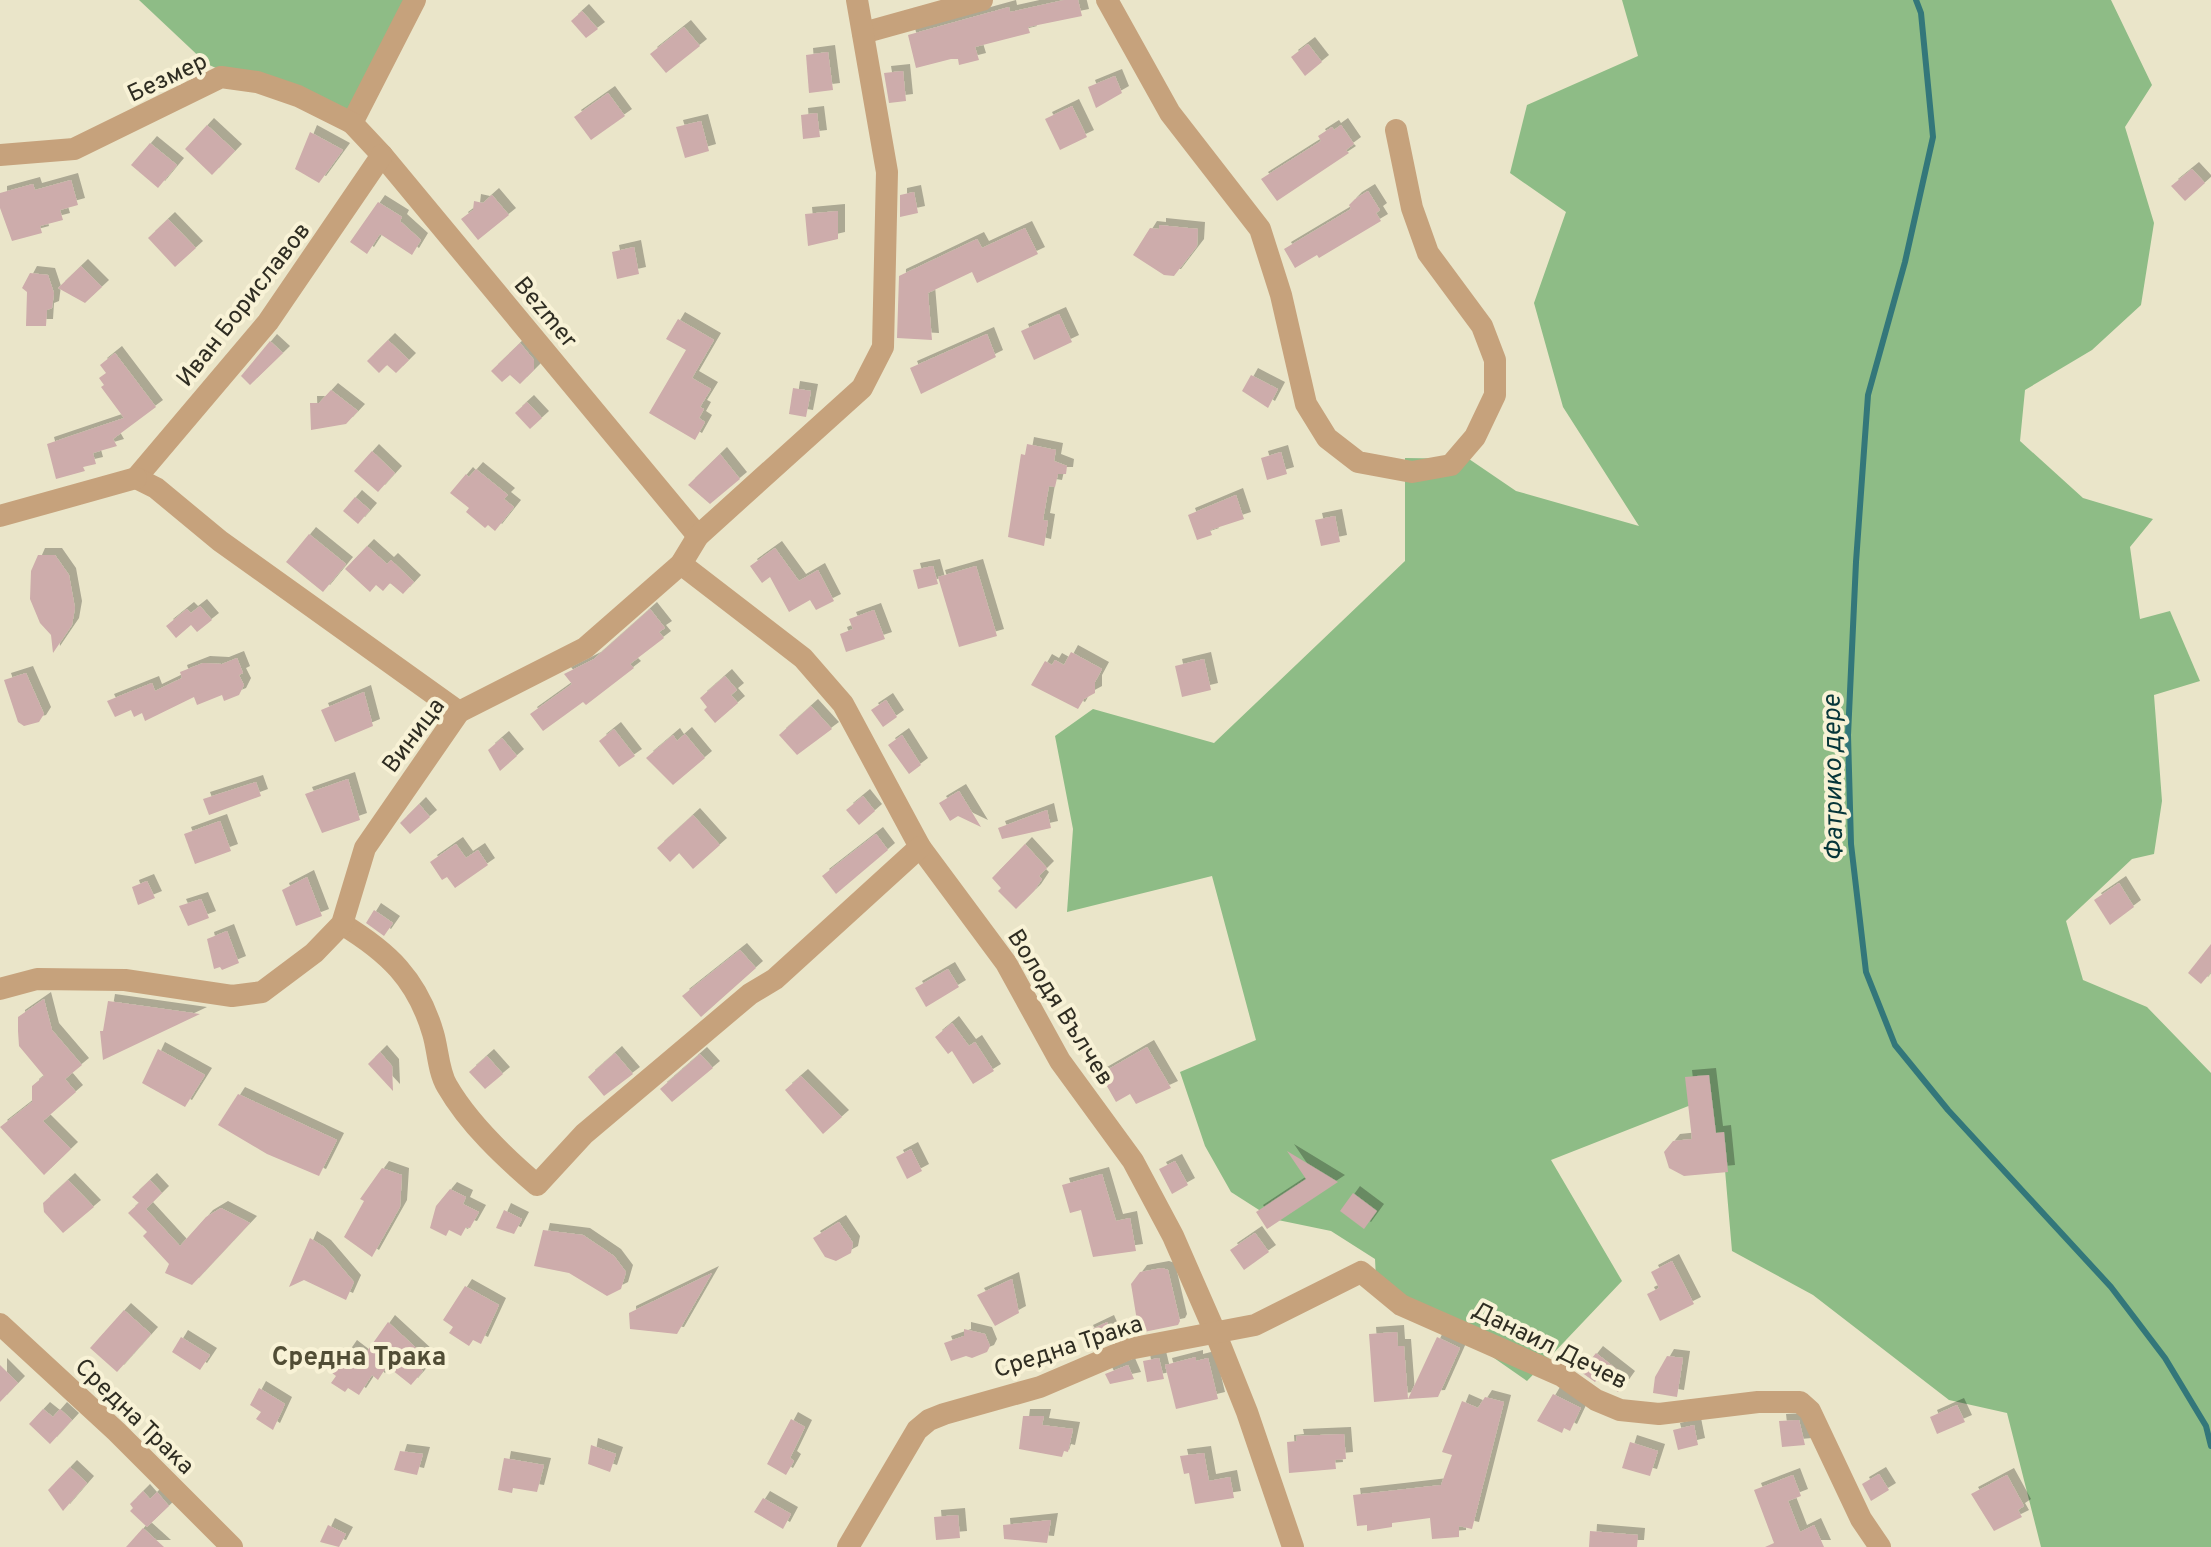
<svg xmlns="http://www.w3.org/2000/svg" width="2211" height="1547" viewBox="0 0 2211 1547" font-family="Overpass,sans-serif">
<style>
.forest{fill:#8ebc86}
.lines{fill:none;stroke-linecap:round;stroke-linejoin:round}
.stream{stroke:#33777a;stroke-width:6}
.building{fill:#cdacab;filter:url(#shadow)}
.street{stroke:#c6a27c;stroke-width:22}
.labels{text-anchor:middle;stroke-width:8;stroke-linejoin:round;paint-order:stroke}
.street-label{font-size:24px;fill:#2f2d22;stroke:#f8f2d6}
.water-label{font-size:26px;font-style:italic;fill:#063539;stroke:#f8f2d6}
.neighbourhood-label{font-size:26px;font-weight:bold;fill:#514d35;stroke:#f8f2d6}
</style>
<defs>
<filter id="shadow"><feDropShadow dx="7" dy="-7" stdDeviation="0" flood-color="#0004"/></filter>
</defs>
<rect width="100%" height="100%" fill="#eae5c9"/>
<g class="forest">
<path d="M139,0H416L362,112L317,113L207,64Z"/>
<path d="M1622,0H2111L2152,85L2125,127L2154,223L2141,305L2092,350L2025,390L2020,441L2083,498L2153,519L2130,547L2140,619L2170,611L2200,681L2154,695L2162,801L2154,854L2132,859L2066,921L2083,980L2147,1007L2211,1073V1547H2041L2007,1413L1949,1400L1813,1295L1732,1251L1725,1170L1691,1105L1551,1160L1622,1281L1527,1381L1428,1312L1377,1298L1375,1259L1331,1231L1273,1219L1231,1192L1205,1146L1180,1072L1256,1040L1212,876L1067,912L1073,829L1055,736L1093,709L1214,743L1405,561V458L1469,459L1516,491L1639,526L1563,407L1534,303L1566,212L1510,173L1527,105L1638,56Z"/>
</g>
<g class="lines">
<path class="stream" d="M1916,0L1921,13L1933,137L1905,262L1868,395L1856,562L1848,735L1851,844L1866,972L1895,1045L1948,1110L2111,1287L2165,1358L2206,1426L2211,1446"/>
</g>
<g class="building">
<path d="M1064,0H1078L1082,16L1028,27L1030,33L975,47L979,60L959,65L958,59H951L916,68L908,35L1009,7L1010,12Z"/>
<path d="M582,11L598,29L586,38L571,21Z"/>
<path d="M684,27L700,46L666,73L650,54Z"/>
<path d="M1308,44L1322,62L1305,76L1291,57Z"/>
<path d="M828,52L833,90L809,93L806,55Z"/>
<path d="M903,71L906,101L889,103L884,73Z"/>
<path d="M1115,76L1122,93L1096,108L1088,87Z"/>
<path d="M608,93L625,116L591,140L574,117Z"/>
<path d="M1072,106L1087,137L1060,150L1045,119Z"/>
<path d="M817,113L820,137L803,139L801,115Z"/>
<path d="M701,121L709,151L685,158L676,127Z"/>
<path d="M207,125L235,151L212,175L185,149Z"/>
<path d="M1341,125L1354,144L1346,150L1349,153L1277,201L1261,179L1321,141L1318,136L1332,127L1334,130Z"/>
<path d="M310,132L343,150L319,183L295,169Z"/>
<path d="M150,143L177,165L158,188L131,165Z"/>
<path d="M2192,169L2205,183L2185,201L2171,186Z"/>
<path d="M71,180L78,205L60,210L63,220L40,226L42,233L12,241L0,208V193L33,184L35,190Z"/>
<path d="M1368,191L1380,210L1376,213L1381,221L1319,258L1317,255L1295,268L1284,249L1351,209L1349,205L1355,199Z"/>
<path d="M914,192L918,213L900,217V195Z"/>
<path d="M492,195L509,215L478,240L461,219L473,210L474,201L483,203Z"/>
<path d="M378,202L402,217L400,221L421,240L412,255L380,234L367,254L350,242Z"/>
<path d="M838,211V239L808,246L805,214Z"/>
<path d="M168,219L196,248L175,267L148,238Z"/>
<path d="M1159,225L1198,229L1197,246L1174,276L1164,275L1133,255L1150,228L1159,229Z"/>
<path d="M1025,228L1038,254L977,283L972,272L928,293L932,340L897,338L899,276L977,239L982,248Z"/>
<path d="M634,247L639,274L617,279L612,252Z"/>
<path d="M81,266L102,287L85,303L58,288Z"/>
<path d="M30,273L48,275L54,293L52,308L47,310L46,326H26L27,292L22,288Z"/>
<path d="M1059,314L1072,342L1034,360L1021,331Z"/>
<path d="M678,319L714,340L692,378L711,389L700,407L704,409L699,418L705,422L695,440L649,413L686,350L666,339Z"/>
<path d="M987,334L996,357L921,394L910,368Z"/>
<path d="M388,340L409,360L396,373L387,365L379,373L367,361Z"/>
<path d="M270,341L283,353L250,385L241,376Z"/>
<path d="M520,343L534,360V370L520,384L510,375L502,382L491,371Z"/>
<path d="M115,353L156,407L113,439L117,446L93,453L96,464L83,467L85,471L56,479L47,444L124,418L101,387L104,385L99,378L106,373L100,365Z"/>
<path d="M1251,375L1278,389L1268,408L1242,391Z"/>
<path d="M793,388L811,391L806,417L789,414Z"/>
<path d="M331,390L358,411L346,424L311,430L310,403H319Z"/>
<path d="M527,402L542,418L530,429L515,413Z"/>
<path d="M1027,444L1056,450L1054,461L1067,466L1066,474H1058L1055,487L1049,486L1043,520L1048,521L1044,546L1008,537L1021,454L1025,455Z"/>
<path d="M372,451L395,473L378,492L354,471Z"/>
<path d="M1281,452L1287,474L1267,480L1261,458Z"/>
<path d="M720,454L740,479L710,504L688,485Z"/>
<path d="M476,469L508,495L504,499L514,507L495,531L488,525L485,528L466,512L469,508L450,493L466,474L469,477Z"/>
<path d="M1236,495L1244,519L1210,530L1212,535L1197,540L1188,515Z"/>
<path d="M355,497L370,510L358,524L343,511Z"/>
<path d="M1335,516L1340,542L1321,546L1315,520Z"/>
<path d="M309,534L346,564L323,592L286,562Z"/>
<path d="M367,546L387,564L391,560L414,582L403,594L390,583L383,591L376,585L370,592L345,569Z"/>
<path d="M775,548L799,581L818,570L834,601L816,610L810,600L789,612L770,577L762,583L750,566Z"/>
<path d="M38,555H55L69,575L75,608L72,625L53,653L51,635L40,623L30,599L31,571Z"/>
<path d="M933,566L938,584L918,589L913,570Z"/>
<path d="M976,566L997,636L959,647L938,577Z"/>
<path d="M200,606L212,620L197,632L191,625L176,638L166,626L187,609L191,613Z"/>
<path d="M650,609L665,628L659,632L664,638L630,664L634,668L586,705L583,702L543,731L530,714L572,684L564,674L594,659Z"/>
<path d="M874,610L885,639L846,652L840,634L853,629L849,619Z"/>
<path d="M1071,652L1102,669L1095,682V693L1084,699L1078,709L1031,685L1045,661L1052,665L1055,660L1064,665Z"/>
<path d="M237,658L243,673L239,675L244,685L239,695L224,701L222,695L197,705L194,697L145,721L142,713L134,717L131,710L115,717L107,701L152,683L155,691L182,678L180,672L203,663L222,664Z"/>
<path d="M1204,659L1211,690L1182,697L1175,666Z"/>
<path d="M26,673L44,714L39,722L24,726L18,722L4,680Z"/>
<path d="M725,676L737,690L731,695L738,703L715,723L704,710L707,707L700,698Z"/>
<path d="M364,692L373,726L335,742L321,710Z"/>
<path d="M886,700L897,717L883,727L871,710Z"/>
<path d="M811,706L832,729L797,755L779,735Z"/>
<path d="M614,729L635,756L619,767L599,741Z"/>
<path d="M685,734L705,758L673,785L646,758L673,735L677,741Z"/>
<path d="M902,735L921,765L909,774L888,745Z"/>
<path d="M502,738L517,756L500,771L488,750Z"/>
<path d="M348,779L360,820L322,833L305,794Z"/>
<path d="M256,782L261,796L209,815L203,799Z"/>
<path d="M959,791L981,827L958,816L950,821L939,803Z"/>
<path d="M863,796L875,811L859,825L846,810Z"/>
<path d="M419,804L430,817L410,834L400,823Z"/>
<path d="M1047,810L1051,828L1002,839L998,828Z"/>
<path d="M693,815L720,845L693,869L679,853L670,862L657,848Z"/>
<path d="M220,821L231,851L195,864L184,834Z"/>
<path d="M876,834L888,850L836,894L822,876Z"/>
<path d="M456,844L466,858L478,850L488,865L455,888L447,877L442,880L430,862Z"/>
<path d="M1025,844L1047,868L1039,876L1042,879L1034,891L1016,909L998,891L1001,888L992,878Z"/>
<path d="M307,877L322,916L296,926L282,890Z"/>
<path d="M147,881L155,898L138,905L132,887Z"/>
<path d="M2119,883L2134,907L2110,925L2094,900Z"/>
<path d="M201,899L209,918L188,926L179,906Z"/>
<path d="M374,910L393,923L384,936L366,923Z"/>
<path d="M227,931L239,963L222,970L220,967L214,969L207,939Z"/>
<path d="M2211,944V972L2201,984L2188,973Z"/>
<path d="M740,950L756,968L701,1017L682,996Z"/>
<path d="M948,969L959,987L926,1007L915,988Z"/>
<path d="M44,999L52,1030L82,1065L65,1079L76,1092L43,1121L71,1149L44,1175L0,1127L32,1102V1086L44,1076L19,1046L18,1031V1017Z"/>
<path d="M108,1001L200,1014L103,1060L100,1031H103Z"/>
<path d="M952,1023L969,1046L975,1042L994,1071L973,1084L952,1051L948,1054L935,1037Z"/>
<path d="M1147,1047L1171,1088L1136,1104L1130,1094L1116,1102L1100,1074Z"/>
<path d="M158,1049L205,1075L185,1107L142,1083Z"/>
<path d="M380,1052L392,1066L393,1091L368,1064Z"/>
<path d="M615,1053L633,1074L604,1096L588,1077Z"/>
<path d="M700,1054L713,1068L672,1102L660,1089Z"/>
<path d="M487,1056L503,1074L485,1089L469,1072Z"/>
<path d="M1709,1075L1716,1133L1724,1132L1728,1172L1684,1176L1669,1168L1664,1152L1673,1141L1692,1139L1685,1077Z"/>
<path d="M801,1076L842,1117L823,1134L785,1090Z"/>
<path d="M238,1094L337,1140L319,1176L267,1154L218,1125Z"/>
<path d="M911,1149L922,1171L907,1179L896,1157Z"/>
<path d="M1287,1151L1338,1182L1267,1229L1256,1212L1306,1179Z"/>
<path d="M1175,1161L1188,1185L1172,1194L1159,1169Z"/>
<path d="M382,1168L402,1175L400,1207L372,1257L344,1237L364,1201L360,1199Z"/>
<path d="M1102,1174L1116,1221L1130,1218L1136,1251L1093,1257L1081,1210L1070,1213L1062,1185Z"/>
<path d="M68,1180L94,1207L63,1233L44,1212L43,1203Z"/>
<path d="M150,1180L162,1193L146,1209L180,1246L206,1217L221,1208L250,1223L192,1285L165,1273L169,1264L143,1236L147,1232L128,1213L139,1203L132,1197Z"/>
<path d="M450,1189L466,1197L463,1204L479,1212L470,1228L466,1227L461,1236L449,1230L446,1236L430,1228L436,1206Z"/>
<path d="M1353,1193L1377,1211L1364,1229L1340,1211Z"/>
<path d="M504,1210L522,1219L514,1234L496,1228Z"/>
<path d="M839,1222L853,1243L851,1253L836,1261L825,1257L813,1238Z"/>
<path d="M543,1230L583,1235L614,1256L626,1272L621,1289L607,1296L569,1273L534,1266Z"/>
<path d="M1255,1233L1269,1252L1244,1270L1230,1250Z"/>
<path d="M310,1238L324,1247L354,1282L346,1300L304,1280L289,1287Z"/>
<path d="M1672,1261L1694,1304L1660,1321L1647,1294L1659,1288L1651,1272Z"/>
<path d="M1162,1268L1168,1270L1180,1321L1178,1325L1139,1333L1131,1284L1140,1272Z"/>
<path d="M712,1273L677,1334L630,1329L629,1313Z"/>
<path d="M1012,1279L1019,1313L995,1326L977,1295Z"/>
<path d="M465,1286L499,1305L481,1344L473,1340L469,1346L449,1333L453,1327L443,1320Z"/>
<path d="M124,1310L151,1334L117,1372L90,1348Z"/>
<path d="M388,1322L426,1357L417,1366L423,1371L411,1385L387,1366L378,1380L372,1375L359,1395L348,1388L345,1392L331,1383L336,1376L332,1373L350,1347L363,1357Z"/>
<path d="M1107,1322L1115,1340L1094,1349L1086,1332Z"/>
<path d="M964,1329L985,1334L990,1346L987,1352L972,1358L966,1356L951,1361L944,1343L964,1336Z"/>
<path d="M1397,1332L1398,1346H1404L1408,1399L1374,1402L1369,1334Z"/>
<path d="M181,1337L210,1355L200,1370L172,1352Z"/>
<path d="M1437,1337L1460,1348L1438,1397L1408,1399Z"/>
<path d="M1596,1353L1628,1378L1618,1392L1599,1377L1595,1382L1581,1372Z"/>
<path d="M1667,1356L1683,1358L1677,1397L1653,1393L1655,1377Z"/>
<path d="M1196,1357V1361L1208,1358L1218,1399L1176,1409L1165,1365Z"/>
<path d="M1159,1358L1164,1379L1147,1382L1143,1361Z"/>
<path d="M0,1365L18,1383L0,1402Z"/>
<path d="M1128,1365L1134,1379L1110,1384L1105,1374Z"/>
<path d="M259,1388L285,1404L273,1430L256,1419L261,1412L250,1405Z"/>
<path d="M1553,1394L1581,1408L1570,1431L1564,1428L1562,1433L1537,1421Z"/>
<path d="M1485,1397L1504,1402L1472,1529L1459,1526V1537L1432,1539L1430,1518L1392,1523V1527L1367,1531V1525L1357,1526L1353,1495L1441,1485L1452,1455L1442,1452L1462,1401L1478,1408Z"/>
<path d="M1957,1405L1965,1422L1937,1434L1930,1417Z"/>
<path d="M43,1409L53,1417L60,1409L72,1420L50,1444L29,1424Z"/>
<path d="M1023,1416H1044L1042,1425L1073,1429L1068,1452L1064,1451L1062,1457L1019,1449Z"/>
<path d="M791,1419L805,1427L790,1458L794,1461L786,1475L767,1464Z"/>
<path d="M1799,1420L1805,1445L1782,1447L1779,1421Z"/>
<path d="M1694,1425L1698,1445L1678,1450L1673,1430Z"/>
<path d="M1344,1434L1346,1459L1335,1460L1336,1469L1289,1473L1287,1442L1297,1441L1296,1436Z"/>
<path d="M1630,1442L1658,1451L1650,1476L1622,1468Z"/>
<path d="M591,1445L616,1454L610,1472L588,1464Z"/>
<path d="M400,1451L423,1454L417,1475L394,1470Z"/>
<path d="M1204,1453L1209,1481L1230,1477L1234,1498L1195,1504L1189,1473L1184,1474L1180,1456Z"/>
<path d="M504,1458L544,1465L537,1492L513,1488L512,1493L498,1490Z"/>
<path d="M70,1467L87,1483L63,1511L48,1490Z"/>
<path d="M1879,1474L1889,1490L1871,1501L1862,1484Z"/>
<path d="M1793,1475L1801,1496L1788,1501L1800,1532L1814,1525L1824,1547H1765L1774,1543L1754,1490Z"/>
<path d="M2007,1475L2024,1506L2018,1510L2022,1517L1994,1531L1971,1494Z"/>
<path d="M143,1491L150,1499L157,1492L169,1506L147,1527L130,1511L133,1508L130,1504Z"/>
<path d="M763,1498L791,1514L783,1529L754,1512Z"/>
<path d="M958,1515L960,1538L936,1540L934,1517Z"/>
<path d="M1051,1520L1047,1543L1004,1539L1003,1525Z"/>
<path d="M328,1525L346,1534L339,1547L320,1542Z"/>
<path d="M143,1528L164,1547H126Z"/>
<path d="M1590,1531L1638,1535L1637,1547H1589Z"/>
</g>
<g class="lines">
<g class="street">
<path d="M1107,0L1170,113L1260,229L1281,295L1306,404L1327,438L1358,462L1412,472L1451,465L1475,437L1495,395V360L1482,326L1428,253L1412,208L1396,130"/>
<path d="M863,33L982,0"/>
<path d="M352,123L415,0"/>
<path d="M0,155L74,149L221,77L257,82L298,96L352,123L382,155L698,536"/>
<path d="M136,478L268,322L382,155"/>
<path d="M136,478L156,488L220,541L459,712"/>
<path d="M0,516L136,478"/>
<path d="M681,564L803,658L843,704L920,847L1006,963L1060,1061L1133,1161L1173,1236L1215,1332L1247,1412L1293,1547"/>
<path d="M342,924C388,952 417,979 433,1033C438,1049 438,1071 447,1086C469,1124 504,1157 537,1185L584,1134L750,994L775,979L920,847"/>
<path d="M0,989L37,979L125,980L232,996L262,992L314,953L342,924L365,848L459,712L585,648L681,564L698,536L862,388L883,347L887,172L857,0"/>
<path d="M0,1324L117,1432L232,1547"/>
<path d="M848,1547L917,1430L929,1420L944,1414L1040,1387L1129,1349L1255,1325L1361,1272L1401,1305L1562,1376L1596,1400L1620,1410L1659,1414L1758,1402H1800L1810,1411L1861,1519L1880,1547"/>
</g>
</g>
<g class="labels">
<g class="street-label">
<text transform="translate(167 77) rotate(-25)" y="8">Безмер</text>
<text transform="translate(243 304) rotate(-52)" y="8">Иван Бориславов</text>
<text transform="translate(546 312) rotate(50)" y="8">Bezmer</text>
<text transform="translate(413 735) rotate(-53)" y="8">Виница</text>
<text transform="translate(1061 1007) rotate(58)" y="8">Володя Вълчев</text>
<text transform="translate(1550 1345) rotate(26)" y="8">Данаил Дечев</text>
<text transform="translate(1068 1346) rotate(-18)" y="8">Средна Трака</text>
<text transform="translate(135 1416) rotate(44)" y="8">Средна Трака</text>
</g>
<g class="water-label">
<text transform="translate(1832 778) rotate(-91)" y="9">Фатрико дере</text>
</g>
<g class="neighbourhood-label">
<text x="359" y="1365">Средна Трака</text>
</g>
</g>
</svg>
